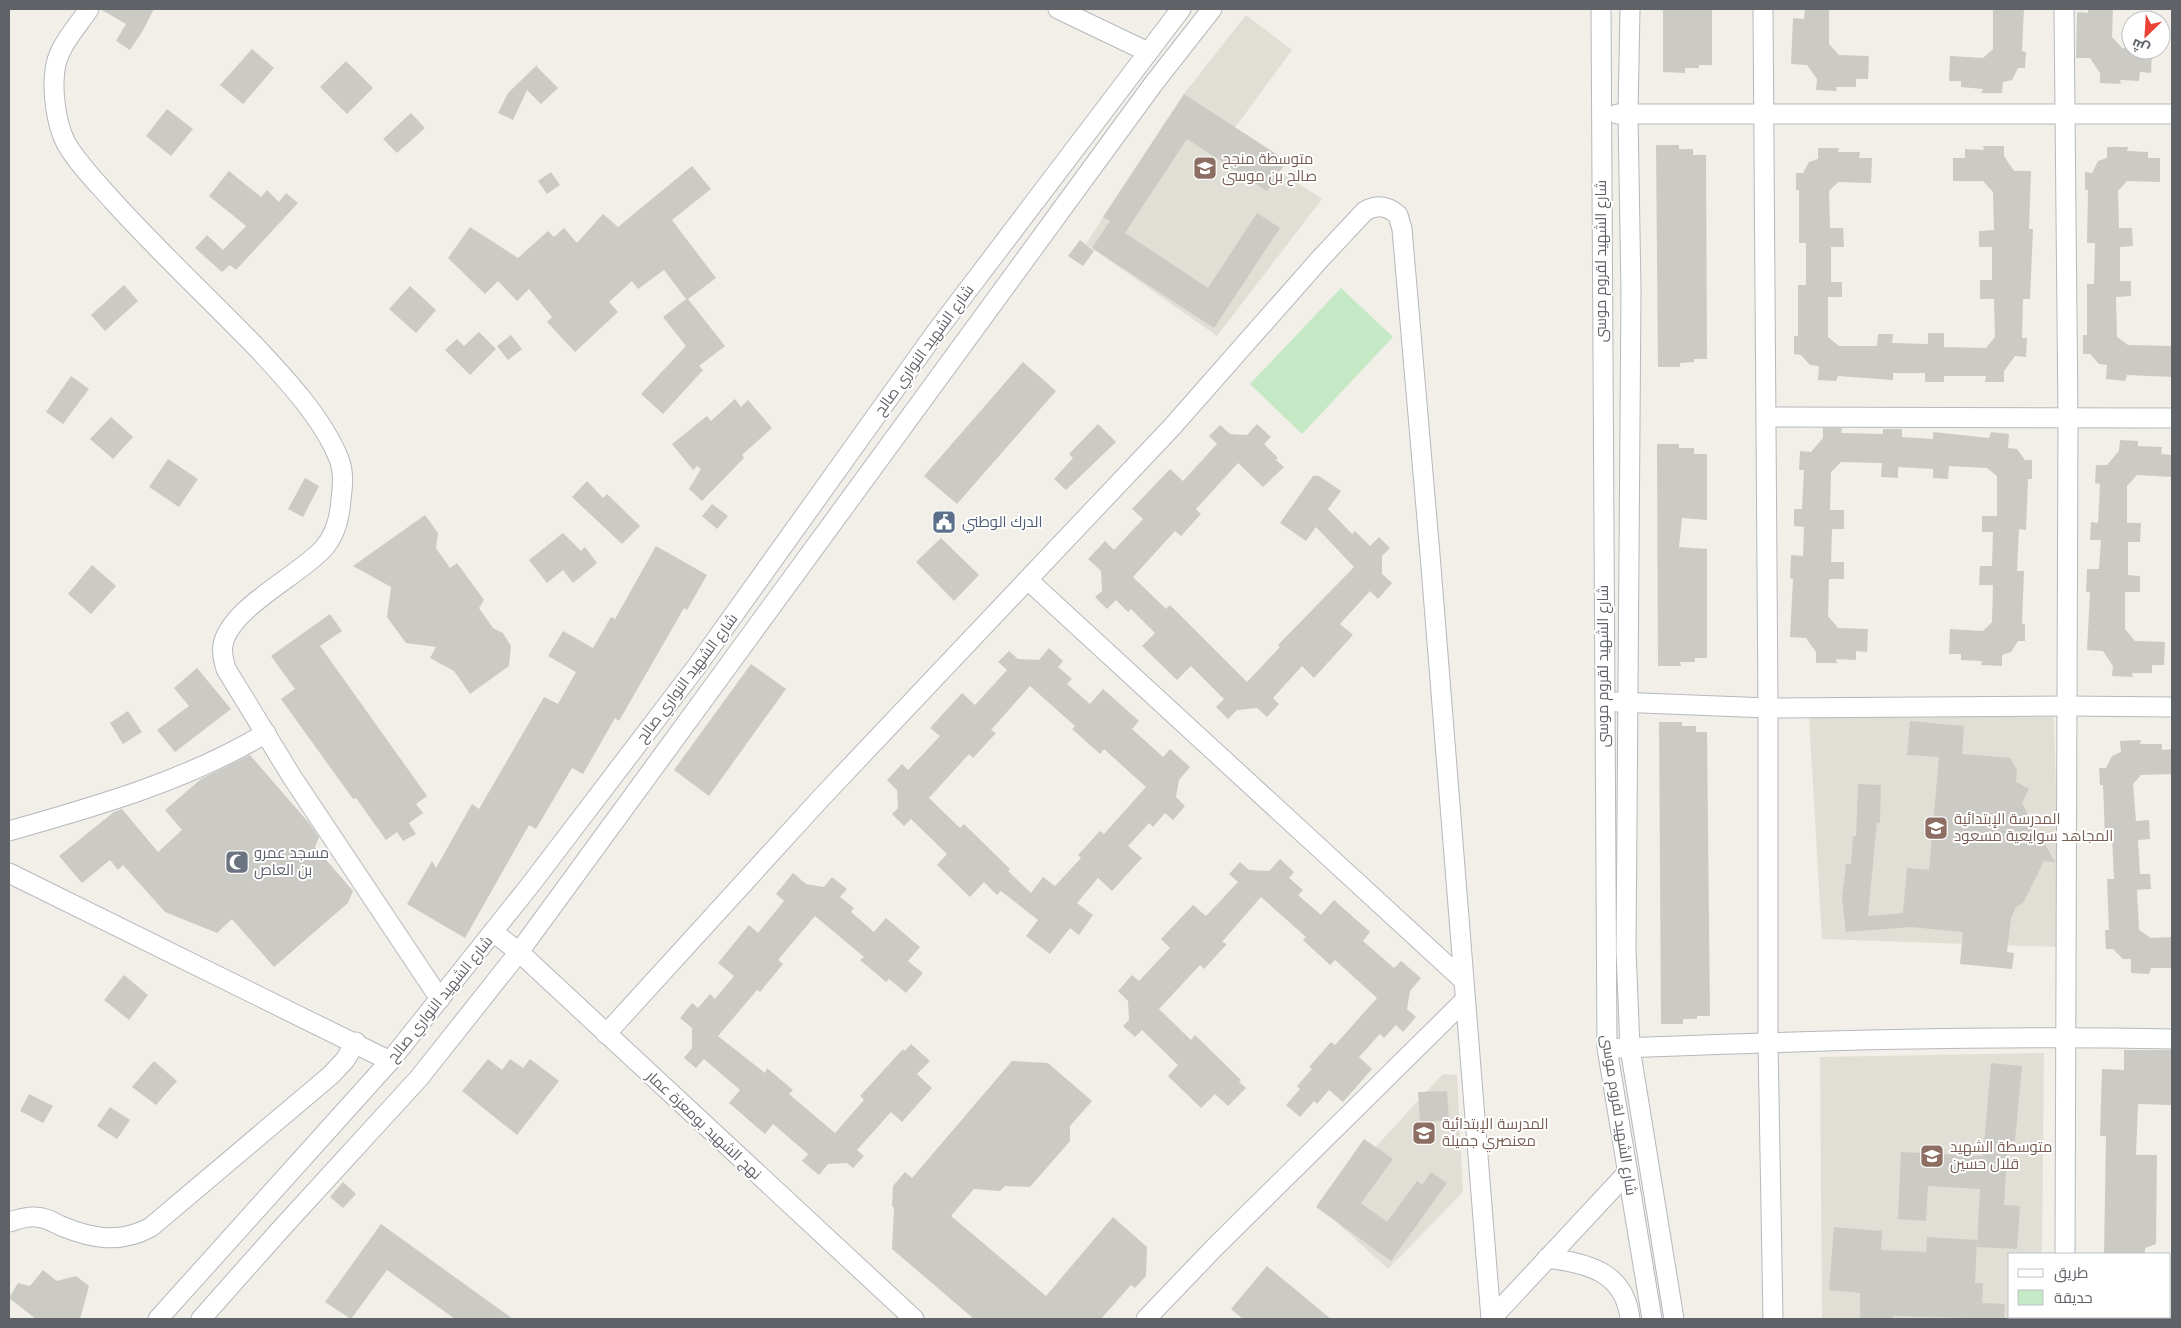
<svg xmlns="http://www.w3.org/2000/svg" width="2181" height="1328" viewBox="0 0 2181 1328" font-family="'Open Sans',Cairo,sans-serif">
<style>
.education{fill:#e1ded6}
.green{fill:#c5e8c5}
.building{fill:#cccac5;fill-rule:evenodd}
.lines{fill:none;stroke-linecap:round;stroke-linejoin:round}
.minor-casing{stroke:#b5b8bc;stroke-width:21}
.minor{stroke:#fff;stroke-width:19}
.labels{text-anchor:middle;stroke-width:4;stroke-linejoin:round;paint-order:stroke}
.education-label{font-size:15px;fill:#785e54;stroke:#fff;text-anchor:start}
.street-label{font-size:15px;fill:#5f6368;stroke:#fff}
.service-label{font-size:15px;fill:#4e5e75;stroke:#fff;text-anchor:start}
.worship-label{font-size:15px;fill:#5b616d;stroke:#fff;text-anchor:start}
</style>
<rect width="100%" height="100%" fill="#f1efe8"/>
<g class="education">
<path d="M1246,15L1292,50L1228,137L1322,199L1217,336L1086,244L1184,94Z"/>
<path d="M1809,717H2054L2060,947L1822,939Z"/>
<path d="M2044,1053L2042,1254H2010V1317H2042V1319H1822L1820,1057Z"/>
<path d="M1443,1074L1457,1075L1463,1192L1388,1269L1320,1207Z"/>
</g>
<path class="green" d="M1341,288L1393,337L1302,434L1250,384Z"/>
<g class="building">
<path d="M100,9H154L142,32L130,50L116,41L126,24Z"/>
<path d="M1663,9H1712V65H1699V68H1685V73L1663,72Z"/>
<path d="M1805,9H1829V44L1839,55L1869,56L1868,79H1856V87H1836L1837,91L1816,90L1817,79L1807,65L1791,64L1793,18L1804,19Z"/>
<path d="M1993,9H2024L2022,51L2026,52L2025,68H2018L2012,80L2003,82L2002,93H1981L1983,89L1961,87V81H1949L1950,56L1983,58L1993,49Z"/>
<path d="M2088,9H2113L2112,37L2122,48L2152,50L2151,73L2140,72L2139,81L2120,80L2121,84L2100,83V73L2090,58H2076L2077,12L2088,13Z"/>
<path d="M252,49L274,68L243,104L220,85Z"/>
<path d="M346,61L373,88L347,114L320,87Z"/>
<path d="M537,65V67L558,88L541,104L527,90L513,120L498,113L508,93Z"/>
<path d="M1184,94L1287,161L1267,191L1187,139L1125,233L1208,288L1257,213L1280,228L1214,328L1092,248L1110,221L1103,217Z"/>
<path d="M167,109L193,129L171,156L146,136Z"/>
<path d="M411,113L425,128L397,153L383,139Z"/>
<path d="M1656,145H1679V149H1693V155H1706L1707,359H1694V362L1680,363V367H1658Z"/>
<path d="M1983,146H2004V156L2014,171H2031L2029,229H2033L2030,299H2023L2022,338H2027L2026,357L2015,356L2004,371V382H1985L1986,376H1944V382H1925V373H1893V380L1838,376L1836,381L1818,380L1819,366L1810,365L1801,355L1794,354V336H1798V285H1806V243H1799V190H1796V173H1803L1809,162L1818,159V148H1839L1838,152H1860L1859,158H1872L1871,183L1838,182L1829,191L1830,228H1843L1844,247H1831V282H1842V297H1828V337L1839,346H1877L1878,334H1893L1892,343L1928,344V333H1944V347L1986,348L1995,337L1994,299H1980V280H1992V247H1979V231L1994,230L1993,192L1983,181H1953V158H1965V149L1984,150Z"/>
<path d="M2107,147H2128L2127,151L2148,152V158H2160V182L2127,181L2118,191L2119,228H2132L2133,246L2120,247V281H2131V296L2116,297L2117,337L2128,345L2172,346V377L2127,375L2125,381L2106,379L2107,365L2099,364L2090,354H2083V335H2087V284H2094L2095,243H2087L2088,190H2085V172L2092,173L2098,161L2107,158Z"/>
<path d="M692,166L711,189L672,220L716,278L688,299L725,346L699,366L703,370L663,414L641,394L686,346L663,317L686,299L664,270L638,289L632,281L609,302L618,312L575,352L547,322L552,317L529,289L517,301L498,281L485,294L448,258L470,227L518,258L548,231L554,237L564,228L577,243L603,214L618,227Z"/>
<path d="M229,171L261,197L267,190L279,202L286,193L298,203L236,270L230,265L222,272L195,248L207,235L223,250L246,226L209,196Z"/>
<path d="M551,172L560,185L547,194L538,181Z"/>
<path d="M1080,240L1094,251L1083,266L1068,256Z"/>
<path d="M124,285L138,301L105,331L91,315Z"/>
<path d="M410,286L436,310L416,333L389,309Z"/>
<path d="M479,332L496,349L470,375L445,350L457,339L464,346Z"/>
<path d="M511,335L522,349L508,360L497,346Z"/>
<path d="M1023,362L1056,391L957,504L924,476Z"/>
<path d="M71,376L89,389L63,424L46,412Z"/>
<path d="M735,399L741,407L748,400L772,428L742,455L744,458L702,501L689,489L701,469L697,466L693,470L672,444L707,416L711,421Z"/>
<path d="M111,417L133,437L113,459L90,439Z"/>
<path d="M1098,424L1116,442L1066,490L1054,479L1073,458L1069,454Z"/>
<path d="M1257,424L1271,437L1264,444L1278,458L1276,460L1284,467L1263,487L1238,463L1196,509L1201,514L1181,536L1175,531L1133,577L1166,609L1170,605L1247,682L1280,647L1278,645L1354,567L1316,527L1306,541L1280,523L1313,476H1319L1341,491L1328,509L1352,534L1355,531L1370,546L1379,537L1390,548L1382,556V574L1392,583L1378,599L1370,591L1340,624L1353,635L1314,678L1302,666L1273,698L1279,704L1267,717L1257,708L1237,710L1228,719L1216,707L1224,699L1191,666L1177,680L1142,646L1155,633L1131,609L1128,612L1116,600L1107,609L1095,597L1102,591L1101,571L1088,559L1105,541L1114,550L1143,519L1132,509L1170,469L1183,481L1217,444L1209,436L1220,425L1230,434L1247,435Z"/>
<path d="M1823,428H1842L1841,433L1883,434V429H1902V437L1933,439V432L1989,438L1991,432L2009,434L2008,448L2017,449L2025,460H2032V479H2028L2026,530L2019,529L2017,571H2024L2022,624H2025V641H2018L2011,652L2002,655V666L1981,665L1982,661L1961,660V654H1949L1950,629L1983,631L1992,622L1993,585H1979L1980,566H1992L1993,532H1982V516H1997V476L1987,468L1949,466L1948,479L1933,478V469L1898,467V478L1881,477L1882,463L1841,462L1831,472L1830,510H1844V529H1832L1831,562H1844V579H1829L1828,616L1838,628L1868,629L1867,652L1856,651V660L1836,659L1837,663H1816V652L1806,638L1790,637L1793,579L1790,578L1791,555L1803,556L1804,527L1794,526V509H1802L1804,470H1799L1800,451L1811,452L1823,438Z"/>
<path d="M2120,440L2138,441V446L2162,447L2161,454L2172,455V477L2137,475L2127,486V523H2141L2140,542H2128V575L2140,576V592H2125V629L2135,641L2165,642L2164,665H2152V673H2132L2133,677L2112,676L2113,666L2103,651L2087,650L2090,592H2086L2087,569H2099L2101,540H2090L2091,522L2098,523L2100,484L2095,483L2096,465H2107L2119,451Z"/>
<path d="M1657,444H1679V448H1694V454H1707V520L1682,518L1679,547L1707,549V658H1695V662H1680L1681,666H1658Z"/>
<path d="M168,459L198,479L179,507L149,487Z"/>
<path d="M305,478L319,486L303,517L288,509Z"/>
<path d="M587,481L603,498L607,494L640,526L622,544L572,497Z"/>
<path d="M712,504L728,516L717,529L702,516Z"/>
<path d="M425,515L438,533L436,548L450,568L457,563L484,600L479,608L493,628L503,633L511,646L509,666L470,694L454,671L430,658L436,647L406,643L387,617L391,587L353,566Z"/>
<path d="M563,533L581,551L585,547L597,563L573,583L563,570L547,583L529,560Z"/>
<path d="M941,538L979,575L954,601L916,562Z"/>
<path d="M656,546L707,575L687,610L684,608L619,721L615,718L583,774L572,768L536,829L529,825L465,938L407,904L432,861L436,868L472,804L479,809L544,697L558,704L576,672L548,656L563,631L593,648L611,617L615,619Z"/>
<path d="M92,565L116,586L91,614L68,594Z"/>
<path d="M330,614L342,631L320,646L427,796L416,804L423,813L409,823L416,834L403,841L397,832L386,840L356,798L353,799L281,699L295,689L271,656Z"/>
<path d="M1049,648L1063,661L1058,667L1072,679L1067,684L1090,704L1103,689L1139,721L1132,729L1163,757L1170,749L1190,767L1179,780L1176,797L1185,806L1173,820L1165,813L1153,827L1149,823L1128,846L1142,858L1112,891L1098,878L1077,903L1093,915L1079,935L1070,928L1050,954L1026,936L1038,920L1001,891L997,895L984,882L970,897L937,865L947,854L911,819L904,826L892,814L898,808L897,790L887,780L902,764L908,770L940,736L930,728L962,693L975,705L1007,670L998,662L1009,651L1018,659L1039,660ZM1030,686L1075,726L1072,729L1100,754L1104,749L1146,787L1104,834L1100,831L1078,855L1081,858L1055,886L1043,877L1031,893L1008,871L1010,869L964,824L960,828L929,798L969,754L973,758L996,733L991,730Z"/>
<path d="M751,664L786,689L709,796L674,770Z"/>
<path d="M197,668L231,709L175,752L157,730L189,706L174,688Z"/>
<path d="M128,711L142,732L123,744L110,723Z"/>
<path d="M1910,721L1964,726L1962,754L2010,758L2017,770L2016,782L2029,789L2022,803L2055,862L2044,861L2023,903L2016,907L2011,918L2007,952L2014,953L2012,969L1960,964L1963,932L1911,927L1846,932L1842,898L1846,864H1851L1853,836H1856L1858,784L1881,785L1880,823L1877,822L1868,916L1903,913L1907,868L1929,870L1939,757L1907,755Z"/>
<path d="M1659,722H1682V726H1696V732H1707L1710,1016H1697V1019H1683V1024H1661Z"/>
<path d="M2141,740L2140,744H2162V750L2172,749V774L2141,775L2133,784L2136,821L2149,820L2150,839L2138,840L2140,874H2150L2151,889L2137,890L2139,930L2151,938L2172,937V968H2151L2149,974L2131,973V959H2123L2113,949H2106L2105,930H2109L2107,879H2114L2112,837H2105L2103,785H2100L2099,768H2106L2112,756L2121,752L2120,741Z"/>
<path d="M250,755L309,823L319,837L315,847L353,891L348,903L274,967L232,919L217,933L165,912L123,865L118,870L110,860L82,883L59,856L114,812L122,809L158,852L182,830L165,810L201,779Z"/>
<path d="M1280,859L1294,872L1289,878L1303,890L1298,895L1321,915L1334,900L1370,932L1363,941L1394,968L1401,961L1421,978L1410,991L1407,1009L1416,1017L1403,1032L1396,1025L1384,1038L1380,1034L1359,1057L1372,1069L1343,1102L1329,1090L1317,1104L1314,1101L1300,1117L1286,1105L1300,1089L1297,1086L1312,1069L1309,1067L1331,1042L1335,1045L1377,998L1335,960L1330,965L1303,940L1306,937L1261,897L1222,942L1227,944L1204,969L1200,965L1159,1009L1191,1040L1195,1035L1241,1080L1239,1082L1246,1088L1228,1106L1215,1094L1201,1108L1168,1076L1178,1065L1142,1030L1135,1037L1123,1026L1129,1020L1128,1001L1118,991L1132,975L1139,981L1170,948L1161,939L1193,905L1206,916L1238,882L1229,874L1240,862L1249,870L1269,871Z"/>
<path d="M793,873L806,884L824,887L832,877L847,889L840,897L854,908L851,912L874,932L886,918L920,947L908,961L923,973L906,993L889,979L886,982L860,960L864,957L815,916L778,960L783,964L760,992L757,990L718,1036L765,1073L767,1068L793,1090L789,1094L835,1133L864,1100L860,1096L903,1049L905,1051L911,1044L930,1061L917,1074L932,1088L902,1122L891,1112L857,1150L864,1156L853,1168L847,1163L828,1164L819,1175L802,1161L808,1154L773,1124L765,1134L729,1103L740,1090L704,1059L696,1068L684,1058L692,1048V1028L680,1018L692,1003L698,1008L710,994L715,999L734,976L718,963L749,925L758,933L784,901L776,894Z"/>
<path d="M124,975L148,995L129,1020L104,1000Z"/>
<path d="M2124,1050H2172V1105L2138,1104L2136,1155H2157L2156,1244L2145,1248V1254H2104L2106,1136H2100L2102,1069L2124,1070Z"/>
<path d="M488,1059L502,1070L510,1059L523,1068L530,1059L559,1081L517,1135L462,1091Z"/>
<path d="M154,1061L177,1081L156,1105L132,1087Z"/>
<path d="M1012,1061L1048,1063L1092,1101L1070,1126V1141L1030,1187L1005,1186L1000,1191L974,1189L951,1216L1046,1296L1113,1217L1147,1247L1146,1276L1135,1288L1131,1285L1101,1319H974L892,1249L894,1208L892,1206L893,1186L905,1172L912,1178Z"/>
<path d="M1991,1063L2022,1066L2015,1141H2008L2004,1205L2020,1206L2017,1249L1977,1247L1980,1189L1928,1186L1926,1221L1898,1219L1901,1152L1983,1156Z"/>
<path d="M1447,1091L1449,1120L1420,1122L1418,1092Z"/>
<path d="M29,1094L53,1106L43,1123L20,1111Z"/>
<path d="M110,1107L130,1120L117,1139L97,1126Z"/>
<path d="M1364,1139L1393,1159L1361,1203L1387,1222L1417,1181L1422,1185L1431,1172L1447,1183L1391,1261L1316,1207Z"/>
<path d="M343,1182L356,1194L343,1208L330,1197Z"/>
<path d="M381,1224L513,1319H455L387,1270L351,1319L325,1302Z"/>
<path d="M1834,1227L1882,1231L1881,1250L1926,1252L1927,1237L1977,1240L1975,1283H1983L1982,1303L2005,1304L2004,1319L1893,1316V1319H1860V1293L1829,1290Z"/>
<path d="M1267,1266L1331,1319H1243L1231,1309Z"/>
<path d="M43,1270L57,1281L76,1276L89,1286L80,1319H36L9,1298L18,1283L30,1286Z"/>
</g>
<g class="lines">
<g class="minor-casing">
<g id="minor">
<path d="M89,9C77,27 57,48 55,70C52,91 56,124 66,143C78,164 97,183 113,201C159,252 210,299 258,349C287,380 323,419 339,459C344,472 343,485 341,499C340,516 335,536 323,549C298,576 229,609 223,645C221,654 224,661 226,669L292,777L440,999"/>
<path d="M1058,9L1148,52"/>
<path d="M1601,9L1607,1048L1652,1319"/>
<path d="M1630,9L1628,114L1631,291L1626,951L1630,1048L1674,1319"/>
<path d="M1763,9L1768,708V1041L1773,1319"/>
<path d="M2064,9L2068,419L2065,1254"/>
<path d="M1617,114H2172"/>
<path d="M1766,417L2172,418"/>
<path d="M1028,580L1463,980"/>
<path d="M1617,702L1768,708L2067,706L2172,707"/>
<path d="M9,831C97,806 186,781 266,733"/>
<path d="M9,873L390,1061"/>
<path d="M493,932L519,952L914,1319"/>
<path d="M606,1034L821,798L1172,427L1320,259L1365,211C1378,204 1388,206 1398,215L1402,229C1435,592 1461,955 1491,1319"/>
<path d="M1619,1048C1803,1041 1988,1035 2172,1039"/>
<path d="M9,1222C17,1220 26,1216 35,1217C45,1217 53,1222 61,1226C93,1239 120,1244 151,1227L331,1075L345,1060L356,1042"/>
<path d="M1547,1258C1586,1263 1625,1271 1630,1319"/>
<path d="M158,1319L390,1061L531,884L697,666L936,332L1181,9"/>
<path d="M201,1319L280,1230L419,1078L519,952L1154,83L1212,9"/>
<path d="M1146,1319L1215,1247L1465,1000"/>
<path d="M1491,1319L1628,1172"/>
<path d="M2065,1319V1317"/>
</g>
</g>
<use href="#minor" class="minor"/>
</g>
<defs>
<g id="school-square" transform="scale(1.25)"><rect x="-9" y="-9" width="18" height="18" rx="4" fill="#8d6e63" stroke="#fff"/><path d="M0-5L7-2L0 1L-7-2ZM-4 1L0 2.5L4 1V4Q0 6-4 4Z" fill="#fff"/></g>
<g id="civic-square" transform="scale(1.25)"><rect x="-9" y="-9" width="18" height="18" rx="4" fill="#5c6f8a" stroke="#fff"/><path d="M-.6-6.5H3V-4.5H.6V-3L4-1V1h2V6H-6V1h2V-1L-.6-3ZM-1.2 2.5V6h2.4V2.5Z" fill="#fff"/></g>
<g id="mosque-square" transform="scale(1.25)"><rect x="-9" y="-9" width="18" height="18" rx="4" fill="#6b7280" stroke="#fff"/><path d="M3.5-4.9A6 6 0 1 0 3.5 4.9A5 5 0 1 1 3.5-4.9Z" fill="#fff"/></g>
</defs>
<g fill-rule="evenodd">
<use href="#school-square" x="1205" y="168"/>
<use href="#civic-square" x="944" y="522"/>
<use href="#school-square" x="1936" y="828"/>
<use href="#mosque-square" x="237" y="862"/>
<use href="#school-square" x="1424" y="1133"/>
<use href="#school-square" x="1932" y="1156"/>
</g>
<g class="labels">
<g class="education-label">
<text x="1222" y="164">متوسطة منجح<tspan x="1222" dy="17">صالح بن موسى</tspan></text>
<text x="1954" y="824">المدرسة الإبتدائية<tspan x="1954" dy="17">المجاهد سوايعية مسعود</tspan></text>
<text x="1442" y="1129">المدرسة الإبتدائية<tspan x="1442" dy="17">معنصري جميلة</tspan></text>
<text x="1950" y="1152">متوسطة الشهيد<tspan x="1950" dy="17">قلال حسين</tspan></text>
</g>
<g class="street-label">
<text transform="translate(1601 261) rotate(-90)" y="5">شارع الشهيد لقروم موسى</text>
<text transform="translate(924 350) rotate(-54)" y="5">شارع الشهيد النواري صالح</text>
<text transform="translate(1603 666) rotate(-90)" y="5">شارع الشهيد لقروم موسى</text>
<text transform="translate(687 678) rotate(-53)" y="5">شارع الشهيد النواري صالح</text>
<text transform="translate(440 999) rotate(-51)" y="5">شارع الشهيد النواري صالح</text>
<text transform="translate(1619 1115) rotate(81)" y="5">شارع الشهيد لقروم موسى</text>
<text transform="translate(704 1125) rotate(43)" y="5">نهج الشهيد بومعزة عمار</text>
</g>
<g class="service-label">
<text x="962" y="527">الدرك الوطني</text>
</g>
<g class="worship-label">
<text x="254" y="858">مسجد عمرو<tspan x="254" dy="17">بن العاص</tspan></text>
</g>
</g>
<rect width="2181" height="1328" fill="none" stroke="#5f6368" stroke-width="20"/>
<rect x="2008" y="1253" width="162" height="65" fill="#ffffff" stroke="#bfc1c3"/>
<rect x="2018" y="1269" width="25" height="8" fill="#ffffff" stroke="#bfc1c3"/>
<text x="2054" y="1278" font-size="15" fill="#5f6368">طريق</text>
<rect x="2018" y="1290" width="25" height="15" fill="#c5e8c5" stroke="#bfc1c3"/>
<text x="2054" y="1303" font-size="15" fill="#5f6368">حديقة</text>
<g transform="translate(2146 35) rotate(205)"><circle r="24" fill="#ffffff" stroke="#bfc1c3"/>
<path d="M0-4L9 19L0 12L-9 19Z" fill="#ea4335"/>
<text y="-8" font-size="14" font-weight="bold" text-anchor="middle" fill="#5f6368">ش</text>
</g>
</svg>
